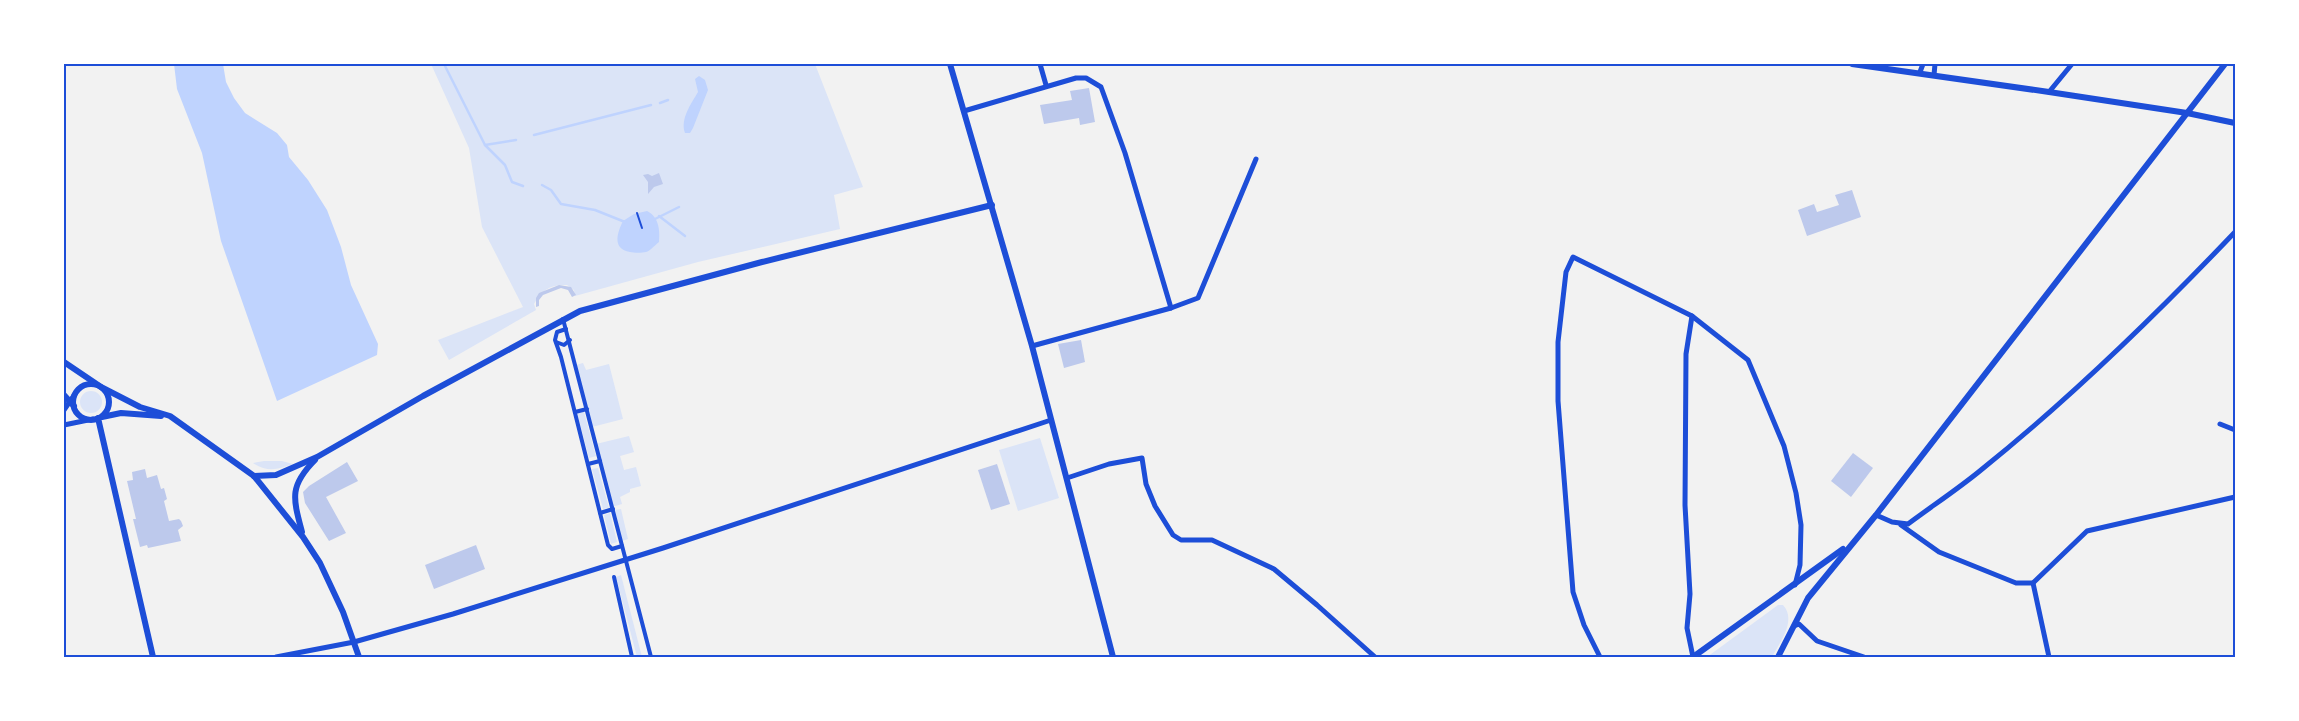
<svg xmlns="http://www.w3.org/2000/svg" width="2299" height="721" viewBox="0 0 2299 721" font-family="'Fira Sans',sans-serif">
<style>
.green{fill:#dbe4f7}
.water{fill:#bfd3fe}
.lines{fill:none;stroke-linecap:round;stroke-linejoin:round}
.stream{stroke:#bfd3fe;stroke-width:2.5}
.building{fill:#bdc9ec}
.path{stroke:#1d4ed8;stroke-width:2}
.pedestrian{stroke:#1d4ed8;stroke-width:4}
.minor{stroke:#1d4ed8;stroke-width:5}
.tertiary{stroke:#1d4ed8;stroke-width:6}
.neatline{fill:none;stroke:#1d4ed8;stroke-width:2}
</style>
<rect width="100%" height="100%" fill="#f2f2f2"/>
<g class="green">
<path d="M431,64H815L863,187L834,195L840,229L698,262L575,296L574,290L567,285C550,284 541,291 534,304L536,310L449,360L438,340L523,307L482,227L469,148Z"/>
<path d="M583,363L586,370L609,364L623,419L592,427L576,365Z"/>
<circle cx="91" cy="402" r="11"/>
<path d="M584,412L596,456L589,458L577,413Z"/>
<path d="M629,436L634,452L620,456L624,470L636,467L641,486L630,489V492L620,497L622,504L612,507L596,444Z"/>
<path d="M1040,438L1059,498L1018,511L999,450Z"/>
<path d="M264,461H282L293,464C277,470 267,472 253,463Z"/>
<path d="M598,468L609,508L603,509L592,469Z"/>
<path d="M621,509L628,539L622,541L615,510Z"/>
<path d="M610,513L617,542L611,544L604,515Z"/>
<path d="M621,575L642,657H637L616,577Z"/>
<path d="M1778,605H1783C1797,620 1780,642 1772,657H1707Z"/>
</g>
<g class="water">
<path d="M174,64H223L226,82L234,98L245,113L277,133L287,145L289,157L308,180L327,210L341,247L351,285L378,344L377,355L277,401L221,241L202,153L177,89Z"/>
<path d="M699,76L705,80L708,90L693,128L690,133H685C680,119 691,104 698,92L695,79Z"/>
<path d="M647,211C659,217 660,230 659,242C655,245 650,251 646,252C642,253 634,253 630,252C612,249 617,233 623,221L634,214Z"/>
</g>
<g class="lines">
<g class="stream">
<path d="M444,64L485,145L505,165L512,182L523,186"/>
<path d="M660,103L668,100"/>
<path d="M534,135L651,105"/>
<path d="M485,145L516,140"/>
<path d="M542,185L551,190L561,204L595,210L625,222"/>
<path d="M659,216L685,236"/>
<path d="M653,220L679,207"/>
</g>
</g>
<g class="building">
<path d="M1089,88L1095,122L1080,125L1079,118L1044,124L1040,105L1072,100L1070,91Z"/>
<path d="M659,173L663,184L654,187L648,194V182L643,175L648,174L652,176Z"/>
<path d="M1852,190L1861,217L1807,236L1798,210L1814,204L1817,212L1839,205L1835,195Z"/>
<path d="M559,285L571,287L576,295L572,297L568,290L561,288L543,295L539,300V306L536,307V298L539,293Z"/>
<path d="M1081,340L1085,362L1064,368L1058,344Z"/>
<path d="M1853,453L1873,468L1851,497L1831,481Z"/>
<path d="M347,462L358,481L326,497L346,533L329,541L305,503L303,492L309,486Z"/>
<path d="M997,464L1010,504L991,510L978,470Z"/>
<path d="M145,469L147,478L157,475L161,489L164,488L167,499L164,501L169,521L179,519L181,521L183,526L178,530L181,541L148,548L147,545L140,547L133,519H136L127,481L133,480L132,472Z"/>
<path d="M476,545L485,569L434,589L425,565Z"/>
</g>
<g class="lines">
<path class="path" d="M637,213L642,228"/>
<g class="pedestrian">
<path d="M563,319L651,657"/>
<path d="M566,329L557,332L555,340L561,357L608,545L612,549L622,546"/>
<path d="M556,342L564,345L570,340"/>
<path d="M575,412L587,409"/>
<path d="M588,464L600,461"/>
<path d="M600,513L613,509"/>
<path d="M614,577L632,657"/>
</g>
<g class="minor">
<path d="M1040,64L1046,85"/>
<path d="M1920,72L1923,64"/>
<path d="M1934,75L1935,64"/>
<path d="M2049,92L2072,64"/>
<path d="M964,111L1076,78H1086L1101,87L1125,153L1171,308L1032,346"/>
<path d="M1171,308L1198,298L1256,159"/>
<path d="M1692,316L1686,354L1685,505L1690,594L1687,628L1693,657"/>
<path d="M64,410L75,394"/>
<path d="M2220,424L2235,430"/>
<path d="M64,425L93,419"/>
<path d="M1067,478L1109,464L1142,458L1146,484L1155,506L1173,535L1181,540H1212L1274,569L1317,605L1375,657"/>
<path d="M1876,515L1892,522L1908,524C1932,506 1958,489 1981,470C2072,397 2155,316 2235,232"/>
<path d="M1901,525L1939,552L2016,583H2033L2049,657"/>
<path d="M2033,583L2087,531L2235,497"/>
<path d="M1794,626L1799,624L1817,641L1864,657"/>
<path d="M276,657L354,642L453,614L663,548L1051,420"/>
<path d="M1600,657L1584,625L1573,592L1558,401V342L1566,272L1573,257L1692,316L1748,360L1784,446L1796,493L1801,525L1800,565L1795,585"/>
</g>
<g class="tertiary">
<path d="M950,64L1032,346L1113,657"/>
<path d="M1852,64L2049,92L2187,113L2235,123"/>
<path d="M64,362L101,387L140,407L170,416L254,476L303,537L320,563L343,612L359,657"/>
<circle cx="91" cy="402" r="18"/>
<path d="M64,395L74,406"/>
<path d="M102,417L121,413L161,416"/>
<path d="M98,418L153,657"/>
<path d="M254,476L276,475L317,457L423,396L580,311L762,262L992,205"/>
<path d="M302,532C293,498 289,486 315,460"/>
<path d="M1693,657L1843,549"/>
<path d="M1778,657L1808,598L1876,515L2225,64"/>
</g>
</g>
<rect width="2299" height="721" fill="none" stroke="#ffffff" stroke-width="130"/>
<rect x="65" y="65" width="2169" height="591" class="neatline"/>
</svg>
